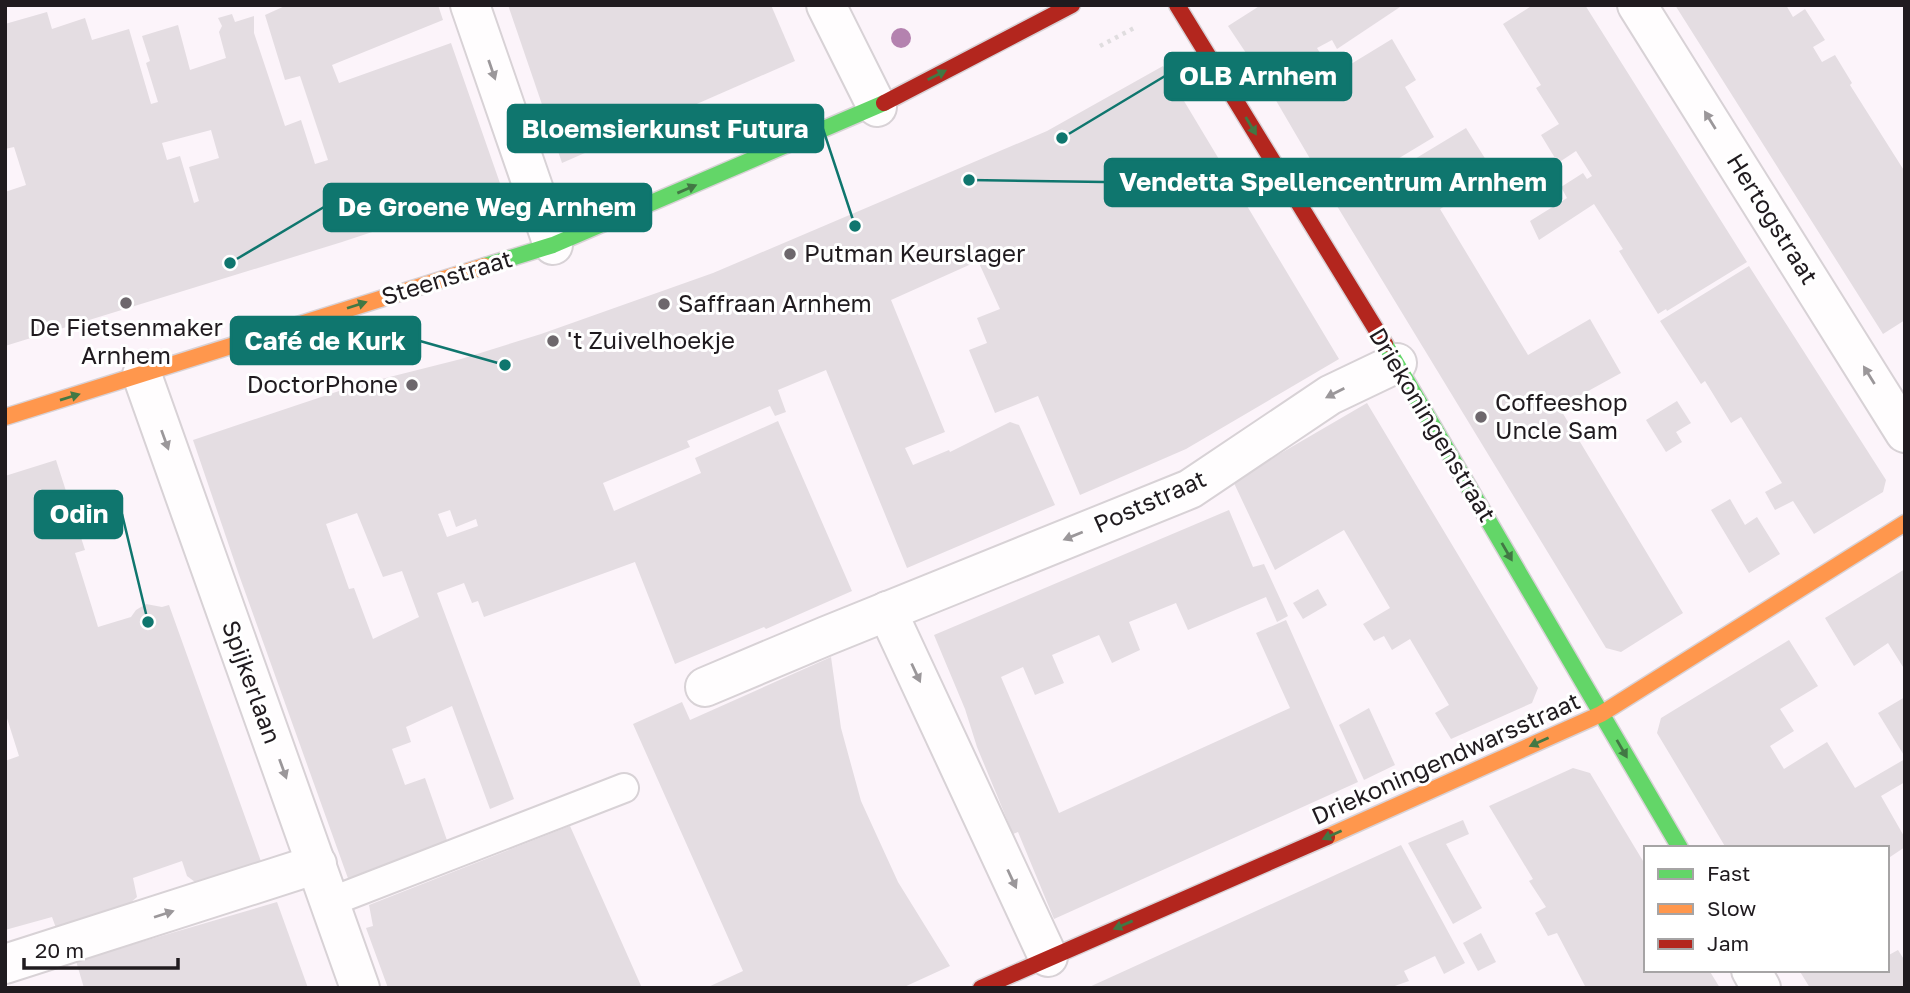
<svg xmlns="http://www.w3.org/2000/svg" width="1910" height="993" viewBox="0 0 1910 993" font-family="'Golos Text',sans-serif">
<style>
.building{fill:#e4dde2;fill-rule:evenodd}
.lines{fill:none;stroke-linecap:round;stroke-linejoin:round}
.lane-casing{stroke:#d8d2d6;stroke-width:32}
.street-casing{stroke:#d8d2d6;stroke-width:42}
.fast-casing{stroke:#d8d2d6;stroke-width:19}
.slow-casing{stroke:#d8d2d6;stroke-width:19}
.jam-casing{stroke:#d8d2d6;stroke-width:19}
.path{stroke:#e0dddf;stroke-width:4.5;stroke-dasharray:3.5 5;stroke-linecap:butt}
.lane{stroke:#fffdfe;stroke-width:28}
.street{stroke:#fffdfe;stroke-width:38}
.fast{stroke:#63d668;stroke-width:16}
.slow{stroke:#ff974d;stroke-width:16}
.jam{stroke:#b3261e;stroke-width:16}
.tree{fill:#b482af}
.oneway{fill:#9b979a}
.oneway2{fill:#427844}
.poi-dot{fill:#6d676c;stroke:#fff;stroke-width:2.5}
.labels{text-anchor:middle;stroke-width:6;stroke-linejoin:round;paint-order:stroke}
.street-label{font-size:24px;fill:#201b1f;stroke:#fff}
.poi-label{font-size:24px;fill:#201b1f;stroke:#fff;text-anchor:start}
.leader{fill:none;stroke:#0f766e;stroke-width:2.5}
.callout-dot{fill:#0f766e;stroke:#fff;stroke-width:2.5}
.callout{fill:#0f766e;stroke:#0f766e;stroke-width:2.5}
.callout-label{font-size:26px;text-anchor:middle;font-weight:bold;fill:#fff}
</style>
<rect width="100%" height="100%" fill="#fcf4fa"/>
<g class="building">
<path d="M287,5H438L443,20L332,65L339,83L451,43L502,189L342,242L5,346V192L26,185L14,147L5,149V24L47,12L52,29L85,18L92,40L129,29L151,104L158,102L146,63L150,61L142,36L178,25L190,70L226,58L219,32L222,26L218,18L232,14L235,22L254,16V33L285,126L301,120L315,164L328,160L300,76L285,80L265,15ZM211,130L219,158L189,167L199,201L194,203L180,156L167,160L162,143Z"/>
<path d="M508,5H771L795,61L562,163Z"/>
<path d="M1261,5H1403L1337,49L1332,40L1317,48L1326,63L1339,56H1346L1351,64L1392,39L1416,80L1405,87L1434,137L1333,198L1264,80L1228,26Z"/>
<path d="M1533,5H1585L1747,262L1667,311L1666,309L1658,314L1619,251L1623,249L1594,204L1539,240L1530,221L1567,198L1561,187L1583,173L1587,179L1592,176L1576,151L1558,163L1541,135L1559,124L1536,88L1541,85L1503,24Z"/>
<path d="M1675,5H1786L1793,17L1805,9L1825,40L1813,47L1822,62L1835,55L1852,83L1850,85L1905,172V320L1883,334Z"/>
<path d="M1163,66L1339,359L1186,449L1080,495L1038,396L995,413L969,350L987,343L977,318L1000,309L978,261L891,300L945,432L905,448L913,465L949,450L950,452L1010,422L1019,425L1055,505L907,568L826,370L778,390L786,412L775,416L770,406L687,441L690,447L603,483L614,511L701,473L695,458L778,421L852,591L766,629L764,627L675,664L635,562L484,617L478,601L472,603L464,583L437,593L514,799L490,809L452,706L406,727L411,742L392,749L405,785L425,778L449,846L350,884L239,575L193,440L354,386L461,359L541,334L713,273L1047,131ZM450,510L456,527L476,519L478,526L447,537L438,514ZM357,513L383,577L402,571L419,617L373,639L354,588L349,589L326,524Z"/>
<path d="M1466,128L1496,176L1440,209L1528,355L1590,319L1621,373L1559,407L1683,613L1621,652L1606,648L1337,206Z"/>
<path d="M1749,266L1886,480L1883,492L1814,534L1793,501L1775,510L1765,492L1782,483L1741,417L1731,423L1705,381L1701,384L1660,321Z"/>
<path d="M1677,401L1691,423L1676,432L1682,442L1666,452L1646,420Z"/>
<path d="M1367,403L1538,688L1532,703L1451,739L1435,713L1449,705L1410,639L1392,650L1384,636L1374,641L1363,624L1390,608L1344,530L1275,570L1233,481Z"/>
<path d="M56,460L85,550L75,553L98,627L131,617L136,610L146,604L162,607L169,605L263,867L195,882L187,876L182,861L133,878L137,897L128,905L56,928L52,917L5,930V761L19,756L5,712V476Z"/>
<path d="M1730,499L1745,525L1757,517L1780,554L1749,573L1711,510Z"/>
<path d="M1229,510L1253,567L1264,564L1288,616L1277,622L1266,597L1188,630L1176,603L1129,622L1140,650L1112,663L1099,635L1052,655L1064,683L1035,695L1023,667L1001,677L1059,813L1290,708L1256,633L1286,620L1358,782L1054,919L1018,832L1013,834L977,747L965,709L934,635Z"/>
<path d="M1905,569V670L1888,643L1854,666L1825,618Z"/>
<path d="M1318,589L1327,605L1303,619L1293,603Z"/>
<path d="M1789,640L1818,686L1780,709L1794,731L1770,746L1784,769L1827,742L1855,788L1905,759V782L1881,796L1905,838V847L1887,859V848H1726L1657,733L1661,718Z"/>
<path d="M831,657L841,728L861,801L898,882L950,966L902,988H706L743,971L633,724L682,702L690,720Z"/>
<path d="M1905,697V757L1878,713Z"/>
<path d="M1369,708L1395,765L1364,780L1339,725Z"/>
<path d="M1573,768L1590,773L1646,866V970H1709L1720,988H1586L1557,933L1548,936L1535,913L1546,907L1529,881L1533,879L1489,806Z"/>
<path d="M1463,820L1469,834L1446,844L1482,908L1453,924L1408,843Z"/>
<path d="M570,826L642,988H388L366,928L373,926L369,905Z"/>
<path d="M1401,845L1465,963L1444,974L1435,956L1404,971L1409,981L1389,988H1087Z"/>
<path d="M277,902L308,988H84L76,961Z"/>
<path d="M1481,933L1496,962L1478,971L1463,943Z"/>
<path d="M1898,950L1905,961V988H1810L1799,970H1887V956Z"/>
</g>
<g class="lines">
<g class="lane-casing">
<path id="lane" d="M330,902L624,788"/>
</g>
<g class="street-casing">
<g id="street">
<path d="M470,5L553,245"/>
<path d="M826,5L877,107"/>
<path d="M1637,5L1905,433"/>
<path d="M142,375L360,988"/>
<path d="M887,611L1048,957"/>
<path d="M705,687L826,636L1190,489L1330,395L1397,363"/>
<path d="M5,964L317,864"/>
<path d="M1751,970L1761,988"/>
</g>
</g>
<g class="fast-casing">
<g id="fast">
<path d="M485,266L553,245L884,103"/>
<path d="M1385,344L1680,848"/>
</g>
</g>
<g class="slow-casing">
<g id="slow">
<path d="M5,417L485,266"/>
<path d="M1327,837L1601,714L1905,523"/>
</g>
</g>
<g class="jam-casing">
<g id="jam">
<path d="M1177,5L1385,344"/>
<path d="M884,103L1072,5"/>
<path d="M981,988L1327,837"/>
</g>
</g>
<path class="path" d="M1100,46L1136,27"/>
<use href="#lane" class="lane"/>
<use href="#street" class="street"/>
<use href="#fast" class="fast"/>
<use href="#slow" class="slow"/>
<use href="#jam" class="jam"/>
</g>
<circle class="tree" cx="901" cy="38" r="10"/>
<defs><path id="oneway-solid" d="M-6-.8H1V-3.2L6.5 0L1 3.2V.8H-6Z" transform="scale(1.75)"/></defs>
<g class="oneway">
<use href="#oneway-solid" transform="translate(492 70) rotate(71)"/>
<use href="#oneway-solid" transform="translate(1710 120) rotate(-122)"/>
<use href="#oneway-solid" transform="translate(1869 375) rotate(-122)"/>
<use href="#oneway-solid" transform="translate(1335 393) rotate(153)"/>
<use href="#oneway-solid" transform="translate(165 440) rotate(70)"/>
<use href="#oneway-solid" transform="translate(1073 536) rotate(158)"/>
<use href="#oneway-solid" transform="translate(916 673) rotate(65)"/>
<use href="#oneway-solid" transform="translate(283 769) rotate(70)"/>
<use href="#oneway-solid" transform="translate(1012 879) rotate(65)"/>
<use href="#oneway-solid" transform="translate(164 914) rotate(-18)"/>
</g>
<g class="oneway2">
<use href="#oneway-solid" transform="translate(937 75) rotate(-27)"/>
<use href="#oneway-solid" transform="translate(1251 126) rotate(59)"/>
<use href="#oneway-solid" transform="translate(687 189) rotate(-23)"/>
<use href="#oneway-solid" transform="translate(357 305) rotate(-18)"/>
<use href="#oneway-solid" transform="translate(70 397) rotate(-17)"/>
<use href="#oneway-solid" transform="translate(1507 552) rotate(60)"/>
<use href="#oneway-solid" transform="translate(1539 742) rotate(156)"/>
<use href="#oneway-solid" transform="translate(1622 749) rotate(60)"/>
<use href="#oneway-solid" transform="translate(1332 835) rotate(156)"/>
<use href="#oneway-solid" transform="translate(1123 925) rotate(157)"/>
</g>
<g class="poi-dot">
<circle cx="790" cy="254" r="7"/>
<circle cx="126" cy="303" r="7"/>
<circle cx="664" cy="304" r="7"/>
<circle cx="553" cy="341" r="7"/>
<circle cx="412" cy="385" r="7"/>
<circle cx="1481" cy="417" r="7"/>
</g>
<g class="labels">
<g class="street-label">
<text transform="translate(1772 219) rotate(58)" y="8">Hertogstraat</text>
<text transform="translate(447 278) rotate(-17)" y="8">Steenstraat</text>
<text transform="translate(1432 425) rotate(59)" y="8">Driekoningenstraat</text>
<text transform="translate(1150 502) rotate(-24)" y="8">Poststraat</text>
<text transform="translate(251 682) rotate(70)" y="8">Spijkerlaan</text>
<text transform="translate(1446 759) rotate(-24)" y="8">Driekoningendwarsstraat</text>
</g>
<g class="poi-label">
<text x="804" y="262">Putman Keurslager</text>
<text x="678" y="312">Saffraan Arnhem</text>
<text x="126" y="336" text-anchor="middle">De Fietsenmaker<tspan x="126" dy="28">Arnhem</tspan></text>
<text x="567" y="349">'t Zuivelhoekje</text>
<text x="398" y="393" text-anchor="end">DoctorPhone</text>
<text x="1495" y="411">Coffeeshop<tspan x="1495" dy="28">Uncle Sam</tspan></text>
</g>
</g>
<path class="leader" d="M1062 138L1165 76M855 226L823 129M969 180L1105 182M230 263L324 207M505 365L420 341M148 622L122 514"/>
<g class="callout-dot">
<circle cx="1062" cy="138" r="7"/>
<circle cx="855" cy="226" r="7"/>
<circle cx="969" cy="180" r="7"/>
<circle cx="230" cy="263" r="7"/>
<circle cx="505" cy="365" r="7"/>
<circle cx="148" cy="622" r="7"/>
</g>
<g class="callout">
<rect x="1165" y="53" width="186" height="47" rx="7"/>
<rect x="508" y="105" width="315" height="47" rx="7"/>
<rect x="1105" y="159" width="456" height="47" rx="7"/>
<rect x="324" y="184" width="327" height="47" rx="7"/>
<rect x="231" y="317" width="189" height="47" rx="7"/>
<rect x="35" y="491" width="87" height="47" rx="7"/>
</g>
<g class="callout-label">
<text x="1258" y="85">OLB Arnhem</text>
<text x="665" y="138">Bloemsierkunst Futura</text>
<text x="1333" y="191">Vendetta Spellencentrum Arnhem</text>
<text x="487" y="216">De Groene Weg Arnhem</text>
<text x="325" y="350">Café de Kurk</text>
<text x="79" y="523">Odin</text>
</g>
<rect width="1910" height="993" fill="none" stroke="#201b1f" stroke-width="14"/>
<rect x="1644" y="846" width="245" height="126" fill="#ffffff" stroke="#a6a4a5" stroke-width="2"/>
<rect x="1658" y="869" width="35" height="10" fill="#63d668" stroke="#a6a4a5" stroke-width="2"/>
<text x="1707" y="881" font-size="21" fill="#201b1f">Fast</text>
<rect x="1658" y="904" width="35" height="10" fill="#ff974d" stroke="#a6a4a5" stroke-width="2"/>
<text x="1707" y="916" font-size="21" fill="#201b1f">Slow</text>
<rect x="1658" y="939" width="35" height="10" fill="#b3261e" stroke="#a6a4a5" stroke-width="2"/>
<text x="1707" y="951" font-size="21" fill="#201b1f">Jam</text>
<path d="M24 958v10h154v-10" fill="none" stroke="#201b1f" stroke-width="3.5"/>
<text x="35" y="958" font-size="21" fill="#201b1f" stroke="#ffffff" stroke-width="5" paint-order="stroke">20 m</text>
</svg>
